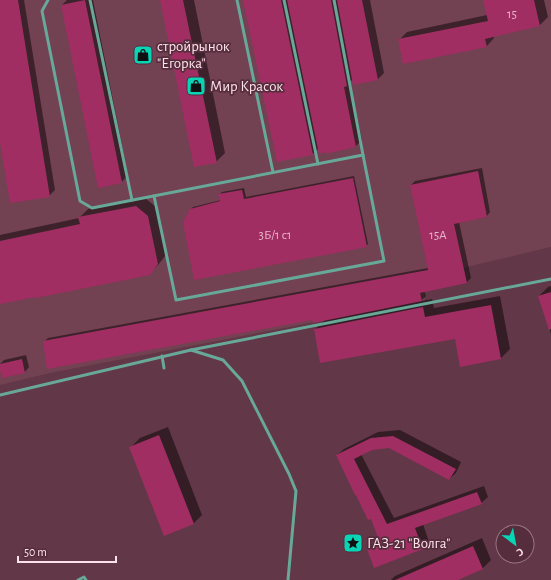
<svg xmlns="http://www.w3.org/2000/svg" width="551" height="580" viewBox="0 0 551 580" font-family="'Alegreya Sans',sans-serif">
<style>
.built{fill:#724152}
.shadow{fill:#0007}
.building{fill:#a12e62}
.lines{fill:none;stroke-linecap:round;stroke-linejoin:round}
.lane{stroke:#68a899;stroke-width:3}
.labels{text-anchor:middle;stroke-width:3.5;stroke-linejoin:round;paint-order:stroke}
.number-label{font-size:13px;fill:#e7b5c9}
.poi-label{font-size:15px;fill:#fee2eb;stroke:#562d3c;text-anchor:start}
</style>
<rect width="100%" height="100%" fill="#623747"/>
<path class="built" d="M0,0H551V247L420,278L425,301L50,373L0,385Z"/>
<g class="shadow">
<path d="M0,0H24L55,190L49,196L0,137Z"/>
<path d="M67,0H93L128,175L122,182L62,5Z"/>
<path d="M161,0H194L225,153L216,162Z"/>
<path d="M244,0H370L384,73L378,79H353L350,82L362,140L356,146L319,148L313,154Z"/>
<path d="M484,0H544L548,17L540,25L494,36V38L486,47L399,40L407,32L487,15Z"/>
<path d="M482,168L490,212L486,217L459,222L471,278L467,282L424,291L426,296L421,301L432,299L434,308L500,296L510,349L501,358L456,338L315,329L325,320L313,319L44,342L48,338L428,268L411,185L415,181Z"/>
<path d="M354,176L368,244L366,246L191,209L193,207L221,200L220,194L222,192L244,188L246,197Z"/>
<path d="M145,198L156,207L166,255L158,265L149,274L0,300V235L79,218L88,209Z"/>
<path d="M551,286V334L539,296L548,287Z"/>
<path d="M26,355L29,367L25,372L0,366V364L4,360Z"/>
<path d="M168,427L202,515L193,524L131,447L140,438Z"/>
<path d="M400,430L461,462L456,473L449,479L389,447L372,449L361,454L394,518L484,486L488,497L481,503L423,524L429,542L423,548L374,566L368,549L375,543L379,541L371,518L337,455L344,449L378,432Z"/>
<path d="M482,538L491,560L482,569L456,580H391L395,576Z"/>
</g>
<g class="building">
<path d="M0,0H18L50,197L10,203L0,143Z"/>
<path d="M85,0L122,183L98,188L61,5Z"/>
<path d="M160,0H183L217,163L194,167Z"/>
<path d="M243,0H281L313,155L277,162Z"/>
<path d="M287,0H331L347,86L344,87L356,147L325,154V152L319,154Z"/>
<path d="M337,0H362L378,80L353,85Z"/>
<path d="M483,0H534L540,26L485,39L487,47L403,64L398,39L488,21Z"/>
<path d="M478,171L487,217L454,224L467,283L420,293L422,301L313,323L312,320L47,369L43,341L428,270L410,185Z"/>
<path d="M353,178L367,247L194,280L183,222L190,209L220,201L218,194L242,190L244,199Z"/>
<path d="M136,206L148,216L158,264L150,275L36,298L35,297L0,304V241L80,224L78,217Z"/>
<path d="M551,292V329L549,330L538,296Z"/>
<path d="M491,305L501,359L460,367L455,339L320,363L314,329L423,307L425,317Z"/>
<path d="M22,359L25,373L2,378L0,371V364Z"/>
<path d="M159,435L194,524L164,536L129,447Z"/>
<path d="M393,436L456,469L449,480L389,448L372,450L354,459L387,524L477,492L482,504L415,528L423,549L374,568L367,549L380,544L371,519L368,520L356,495H355L336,455L371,438Z"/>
<path d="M473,546L483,569L458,580H395Z"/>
</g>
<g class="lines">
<g class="lane">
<path d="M48,0L42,11L80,201L92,208L363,155L334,0"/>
<path d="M90,0L132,200"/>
<path d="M237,0L273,172"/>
<path d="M284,0L318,164"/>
<path d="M154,196L176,300L384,261L363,155"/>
<path d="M191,350L223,360L242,381L289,474L296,491L288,580"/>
<path d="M162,356L164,368"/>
<path d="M0,395L191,350L551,279"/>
<path d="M78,580L84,577L86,580"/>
</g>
</g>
<defs>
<g id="shop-square" transform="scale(1)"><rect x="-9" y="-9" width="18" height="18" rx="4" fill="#07d5b6" stroke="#562d3c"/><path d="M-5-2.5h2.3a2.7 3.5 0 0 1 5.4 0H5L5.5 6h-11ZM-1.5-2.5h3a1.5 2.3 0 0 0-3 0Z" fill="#111"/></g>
<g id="sight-square" transform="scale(1)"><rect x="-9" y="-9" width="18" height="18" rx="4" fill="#07d5b6" stroke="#562d3c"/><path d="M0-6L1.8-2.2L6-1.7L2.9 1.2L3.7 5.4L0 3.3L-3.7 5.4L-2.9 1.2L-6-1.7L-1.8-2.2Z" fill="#111"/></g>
</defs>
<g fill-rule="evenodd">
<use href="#shop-square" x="143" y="55"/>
<use href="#shop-square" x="196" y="86"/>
<use href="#sight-square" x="353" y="543"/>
</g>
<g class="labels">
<g class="number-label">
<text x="512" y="18">15</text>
<text x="275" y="239">3Б/1 с1</text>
<text x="438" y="239">15А</text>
</g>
<g class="poi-label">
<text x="157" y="51">стройрынок<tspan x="157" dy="17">"Егорка"</tspan></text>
<text x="210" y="91">Мир Красок</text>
<text x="367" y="548">ГАЗ-21 "Волга"</text>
</g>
</g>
<g transform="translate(515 544) rotate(148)"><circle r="19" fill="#562d3c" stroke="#997582"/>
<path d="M0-3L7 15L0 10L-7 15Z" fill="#07d5b6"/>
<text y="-6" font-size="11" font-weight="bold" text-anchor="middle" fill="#fee2eb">С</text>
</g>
<path d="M18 556v6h98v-6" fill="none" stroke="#fee2eb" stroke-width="2"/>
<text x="24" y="556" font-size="12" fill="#fee2eb" stroke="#562d3c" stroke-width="3" paint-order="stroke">50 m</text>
</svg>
